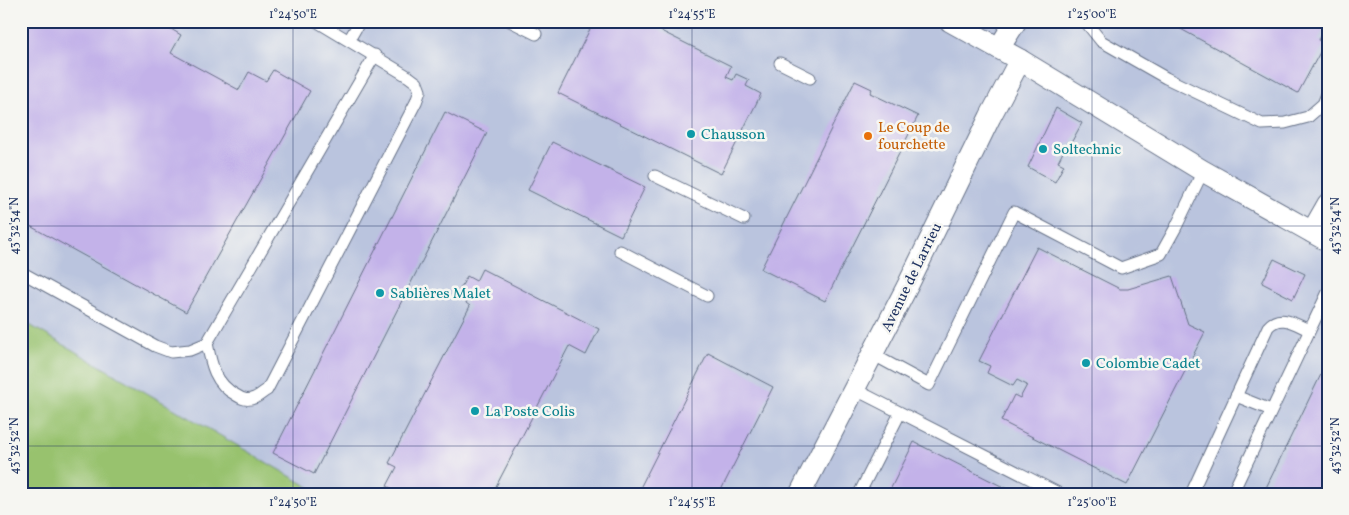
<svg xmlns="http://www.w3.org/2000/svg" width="1349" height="515" viewBox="0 0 1349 515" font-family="Vollkorn,serif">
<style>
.industrial{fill:#bac4de}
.green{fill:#98c26e;stroke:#5a7866}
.building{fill:#c3b2e9}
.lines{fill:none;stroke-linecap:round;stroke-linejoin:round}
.service-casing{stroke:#657086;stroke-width:13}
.minor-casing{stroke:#657086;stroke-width:23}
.service{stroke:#fff;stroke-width:11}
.minor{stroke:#fff;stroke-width:21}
.ticks{fill:none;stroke:#1b2f5e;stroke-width:1;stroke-opacity:0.45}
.culture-dot{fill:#0f9aa8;stroke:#f6f6f2;stroke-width:2}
.food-dot{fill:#e8710a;stroke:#f6f6f2;stroke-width:2}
.labels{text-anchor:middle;stroke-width:5;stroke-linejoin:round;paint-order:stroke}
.food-label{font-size:15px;fill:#c56008;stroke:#f6f6f2;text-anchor:start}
.culture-label{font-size:15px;fill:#0d838f;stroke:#f6f6f2;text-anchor:start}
.street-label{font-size:15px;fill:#1b2f5e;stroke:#f6f6f2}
.neatline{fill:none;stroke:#1b2f5e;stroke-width:2}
.ticks-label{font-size:12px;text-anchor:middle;fill:#1b2f5e}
</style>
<rect width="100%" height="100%" fill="#f6f6f2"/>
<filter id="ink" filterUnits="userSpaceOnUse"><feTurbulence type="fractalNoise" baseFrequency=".02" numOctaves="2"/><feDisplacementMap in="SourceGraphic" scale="10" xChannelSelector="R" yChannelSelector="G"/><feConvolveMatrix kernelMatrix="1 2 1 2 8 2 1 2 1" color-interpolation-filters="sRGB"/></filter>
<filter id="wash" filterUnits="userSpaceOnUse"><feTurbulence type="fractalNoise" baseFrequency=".0096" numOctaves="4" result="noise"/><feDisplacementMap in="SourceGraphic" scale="20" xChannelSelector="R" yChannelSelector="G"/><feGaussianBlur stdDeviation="1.12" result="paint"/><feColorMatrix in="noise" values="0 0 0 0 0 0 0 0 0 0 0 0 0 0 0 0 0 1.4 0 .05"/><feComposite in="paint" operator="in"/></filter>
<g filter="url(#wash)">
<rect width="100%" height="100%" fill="#efe8d0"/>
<path class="industrial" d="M21,21H1328V494H274L21,331Z"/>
<path class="green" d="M21,320L321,494H21Z"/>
<g id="blocks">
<g class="building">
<path d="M21,21H162L161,23L181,35L171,53L239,90L249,72L266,81L273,70L310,91L186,312L21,221Z"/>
<path d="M594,21H641L731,66L726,77L733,80L736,74L749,80L746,86L761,94L721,174L558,93Z"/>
<path d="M1166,21H1328L1318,40L1325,43L1298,93Z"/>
<path d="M855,81L872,89L870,93L918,116L825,301L761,269Z"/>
<path d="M1056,108L1082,123L1071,143L1068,142L1058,162L1064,165L1055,182L1028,167Z"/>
<path d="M445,112L487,133L314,474L273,453Z"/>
<path d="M552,142L645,187L621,236L528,190Z"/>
<path d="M1037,247L1120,289H1128L1172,276L1188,324L1205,332L1127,485L1001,421L1014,395L1020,398L1027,385L1017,380L1013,386L987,373L990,366L979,361Z"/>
<path d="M1274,259L1305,274L1293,299L1262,283Z"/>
<path d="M482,269L599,329L586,355L569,346L492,494H402L387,486L397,467L389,463L470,306L466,303L469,296L459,291L467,276L476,281Z"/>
<path d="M708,353L773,387L719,494H637Z"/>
<path d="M1328,360V494H1263Z"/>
<path d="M914,442L1017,494H888Z"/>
</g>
</g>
</g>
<g filter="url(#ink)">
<use href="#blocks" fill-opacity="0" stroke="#657086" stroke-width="1"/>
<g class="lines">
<g class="service-casing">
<g id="service">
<path d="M510,21L536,34"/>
<path d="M1085,21L1101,41L1166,78L1262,124L1285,123L1308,117L1323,104L1328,92"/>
<path d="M349,40L360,21"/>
<path d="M780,63L810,78"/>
<path d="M655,176L744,219"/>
<path d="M620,251L707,296"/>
<path d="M21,272L155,346L171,352L190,350L207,343L375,55"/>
<path d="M207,343C211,364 215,384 236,395C242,399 247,401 254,398C258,397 263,392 267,390L416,102L420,91L417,83L409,77L316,21"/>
<path d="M872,354L929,385L1014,212L1121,268L1161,254L1176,227L1203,171"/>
<path d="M854,389L1060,494"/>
<path d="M1236,396L1271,410"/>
<path d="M859,494L900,413"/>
<path d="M1191,494L1268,327C1280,313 1295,324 1309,330"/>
<path d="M1232,494L1328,292"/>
</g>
</g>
<g class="minor-casing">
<g id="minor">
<path d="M950,21L1020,60L1203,171L1328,241"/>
<path d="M999,48L1016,21"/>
<path d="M1312,232L1328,204"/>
<path d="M800,494L907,287L990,117L1020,60"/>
</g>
</g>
<use href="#service" class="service"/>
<use href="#minor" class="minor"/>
</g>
</g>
<path class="ticks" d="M293,21V494M692,21V494M1092,21V494M21,226H1328M21,446H1328"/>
<g class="culture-dot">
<circle cx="691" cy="134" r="5"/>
<circle cx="1043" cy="149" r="5"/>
<circle cx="380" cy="293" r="5"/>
<circle cx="1086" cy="363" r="5"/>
<circle cx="475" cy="411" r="5"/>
</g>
<circle class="food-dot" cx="868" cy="136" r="5"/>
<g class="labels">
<g class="food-label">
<text x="878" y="132">Le Coup de<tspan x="878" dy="17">fourchette</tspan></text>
</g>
<g class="culture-label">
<text x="701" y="139">Chausson</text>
<text x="1053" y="154">Soltechnic</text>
<text x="390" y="298">Sablières Malet</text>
<text x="1096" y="368">Colombie Cadet</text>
<text x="485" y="416">La Poste Colis</text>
</g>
<g class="street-label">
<text transform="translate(911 277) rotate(-64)" y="5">Avenue de Larrieu</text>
</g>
</g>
<rect width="1349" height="515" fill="none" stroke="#f6f6f2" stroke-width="55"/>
<rect x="28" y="28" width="1294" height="460" class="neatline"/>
<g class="ticks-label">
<text x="293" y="18">1°24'50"E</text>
<text x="692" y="18">1°24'55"E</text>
<text x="1092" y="18">1°25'00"E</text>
<text transform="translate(14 226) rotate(-90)" y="4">43°32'54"N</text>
<text transform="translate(1335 226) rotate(-90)" y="4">43°32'54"N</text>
<text transform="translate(14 446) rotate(-90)" y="4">43°32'52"N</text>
<text transform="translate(1335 446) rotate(-90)" y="4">43°32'52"N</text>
<text x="293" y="506">1°24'50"E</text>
<text x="692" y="506">1°24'55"E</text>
<text x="1092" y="506">1°25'00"E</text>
</g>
</svg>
